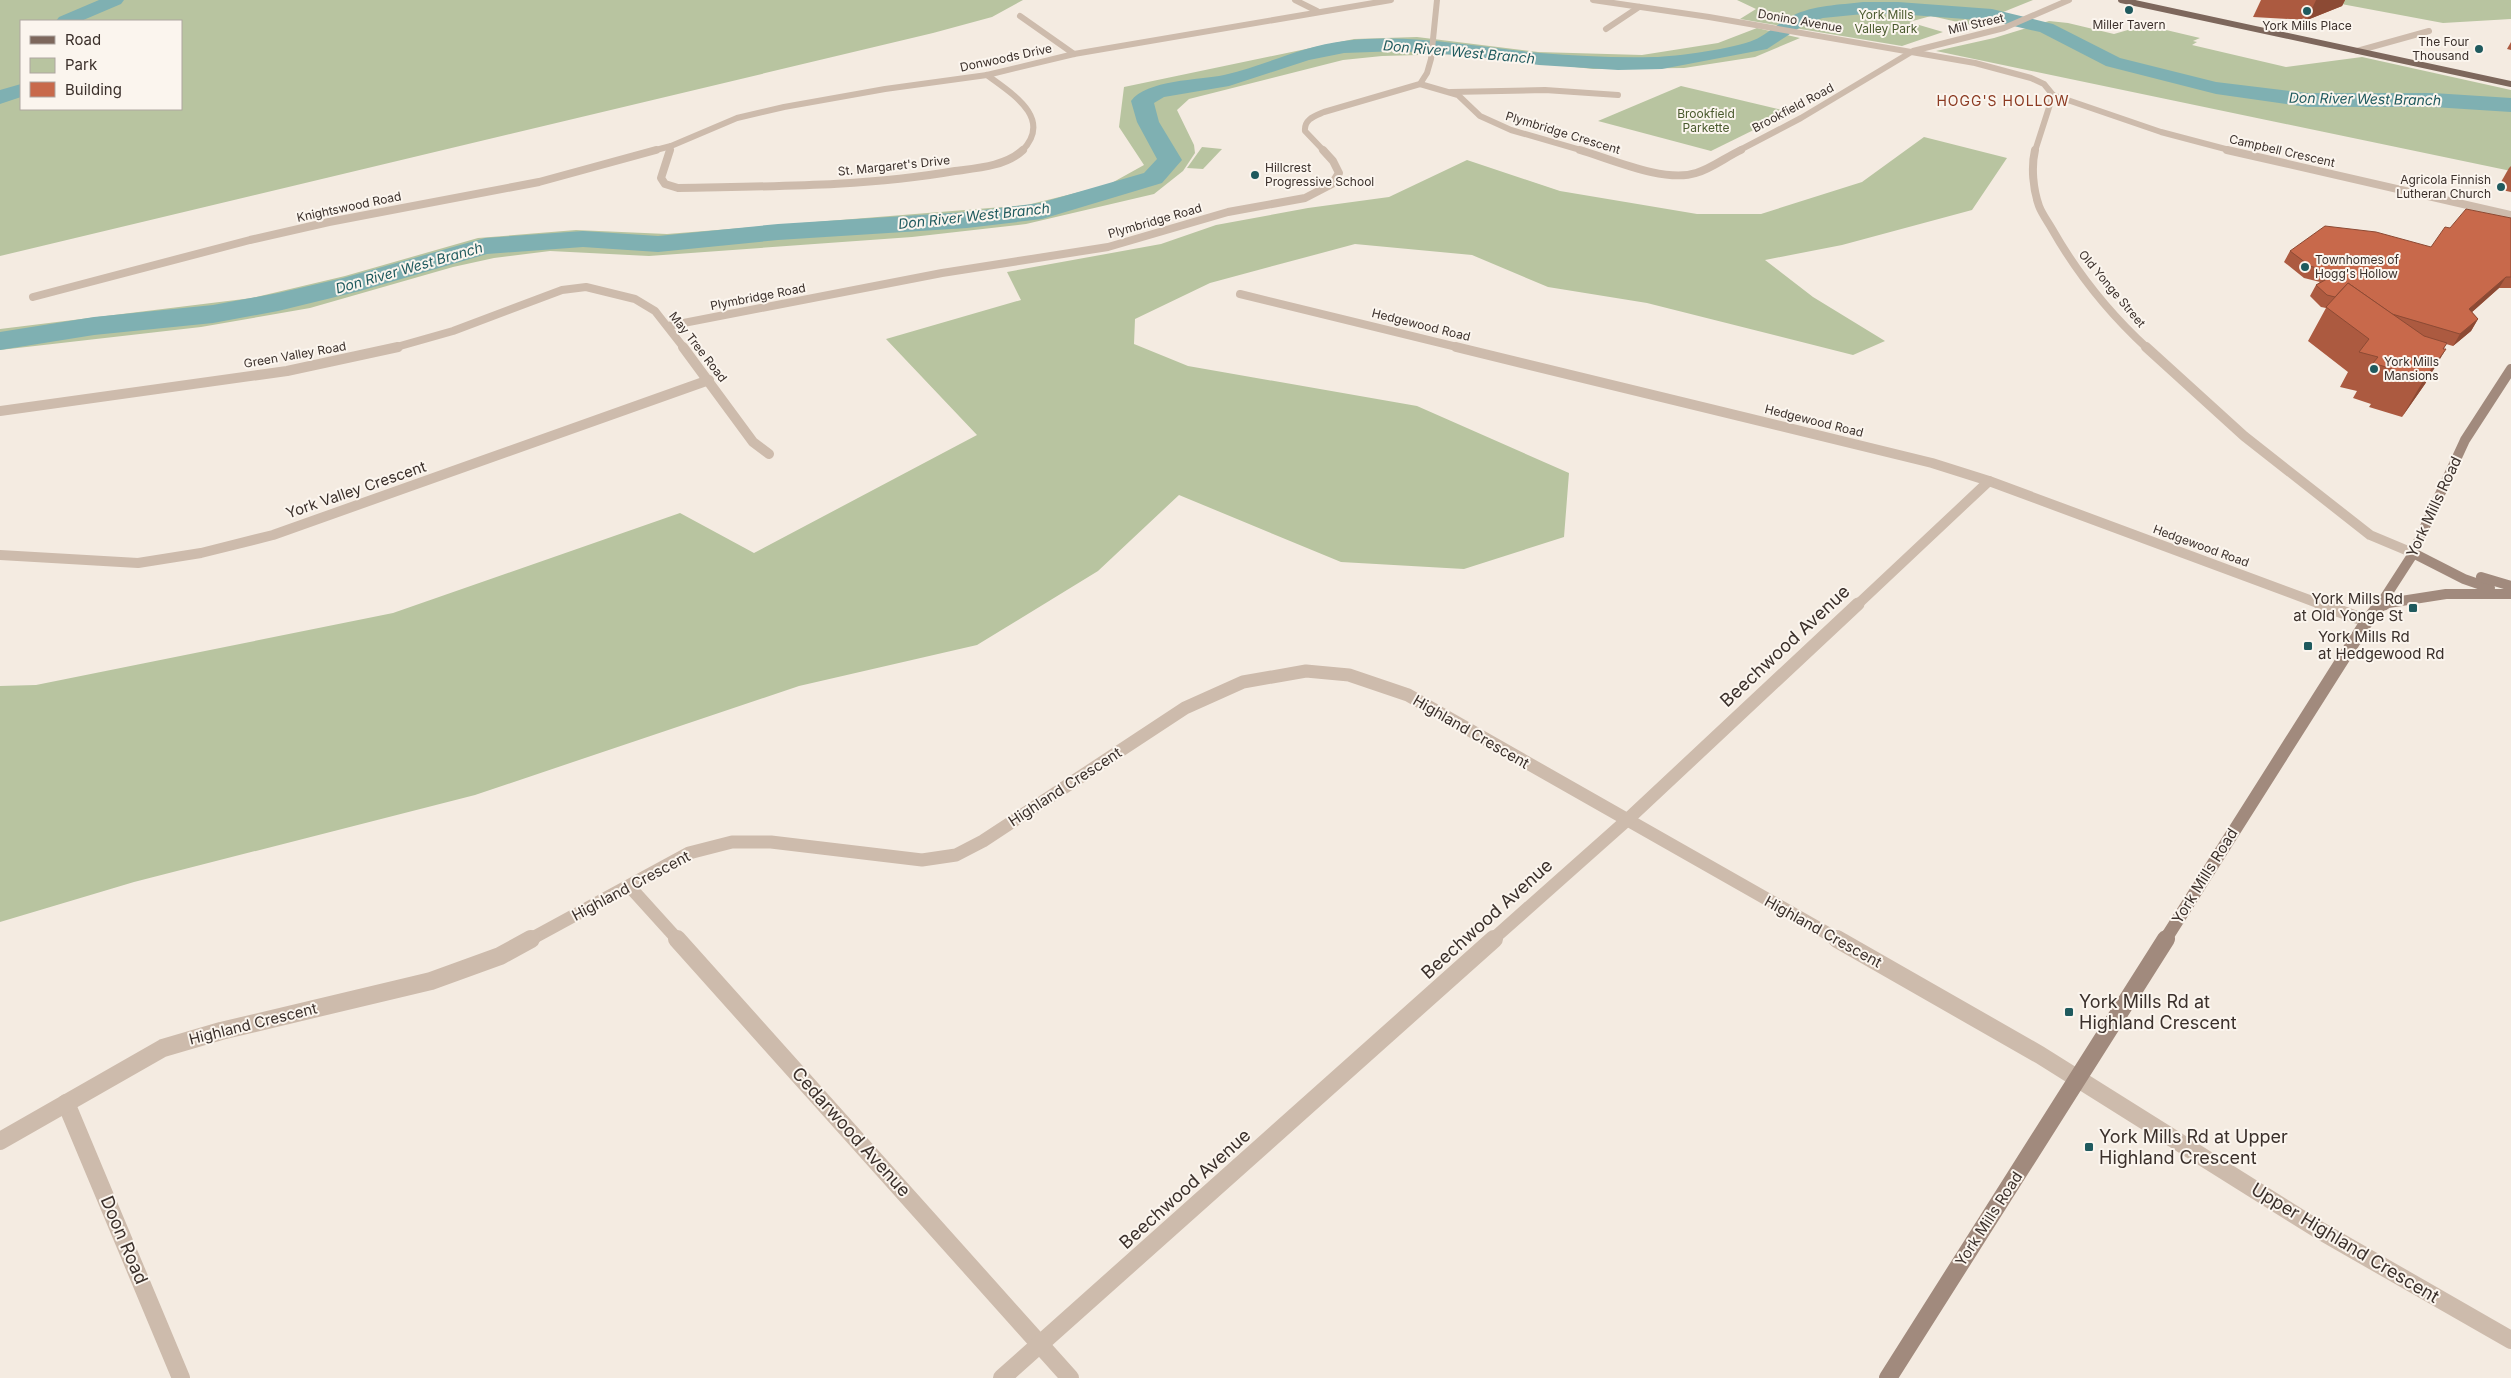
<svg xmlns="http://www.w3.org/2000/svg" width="2511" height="1378" viewBox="0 0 2511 1378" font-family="Inter,sans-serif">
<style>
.green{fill:#b8c4a0;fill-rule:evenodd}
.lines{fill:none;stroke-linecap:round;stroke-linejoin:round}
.river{fill:#7fb0b2;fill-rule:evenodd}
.street-far4{stroke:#cdbbac;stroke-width:6}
.street-far3{stroke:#cdbbac;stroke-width:8}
.street-far2{stroke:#cdbbac;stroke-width:10}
.street-far1{stroke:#cdbbac;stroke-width:13}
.street{stroke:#cdbbac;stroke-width:18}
.secondary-far2{stroke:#a18a7d;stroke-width:10}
.secondary-far1{stroke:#a18a7d;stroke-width:13}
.secondary{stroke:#a18a7d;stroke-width:18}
.primary{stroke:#7d675c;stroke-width:6}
.wall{fill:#ac5a40}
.shaded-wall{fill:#8c4a34}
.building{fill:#c8694b;stroke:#8c4a34}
.poi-dot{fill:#1f5a5e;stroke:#fbf5ee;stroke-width:2}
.labels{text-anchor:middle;stroke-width:4;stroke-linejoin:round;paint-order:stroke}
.far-park-label{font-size:12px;fill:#4a5a2e;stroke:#fbf5ee}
.far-street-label{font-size:12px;fill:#3b302b;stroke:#fbf5ee}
.far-poi-label{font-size:12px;fill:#3b302b;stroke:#fbf5ee;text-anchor:start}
.far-water-label{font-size:14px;font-style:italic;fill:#1f5a5e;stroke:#fbf5ee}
.far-neighbourhood-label{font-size:14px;letter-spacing:1px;fill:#8c3b22;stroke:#fbf5ee}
.street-label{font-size:15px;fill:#3b302b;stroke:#fbf5ee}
.poi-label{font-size:15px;fill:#3b302b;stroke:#fbf5ee;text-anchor:end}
.near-street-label{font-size:18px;fill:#3b302b;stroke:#fbf5ee}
.near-poi-label{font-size:18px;fill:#3b302b;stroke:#fbf5ee;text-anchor:start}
</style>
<rect width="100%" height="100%" fill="#f4ebe1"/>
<g class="green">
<path d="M0,0H1023L992,17L933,33L0,256ZM21,21H181V109H21Z"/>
<path d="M1737,0H2033L1971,25L1931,16L1909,22L1943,32L1902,46L1740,19L1756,9Z"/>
<path d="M2320,0H2511V19L2443,23Z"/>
<path d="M2049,21L2068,23L2114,34L2145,25L2200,38L2193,41L2197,42L2192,45L2286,67L2362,57L2511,90V171L1936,51L1994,38Z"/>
<path d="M1757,28L1800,38L1755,57L1684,68L1593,69L1456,54L1382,56L1343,60L1189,99L1177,110L1194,145L1195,153L1183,171L1154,194L1026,224L912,237L649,256L550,251L494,258L453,267L310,308L201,327L0,350V329L252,298L345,276L478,238L576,230L667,234L1027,205L1108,185L1144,165L1119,127L1124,87L1354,39L1417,37L1538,52L1642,55L1718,43Z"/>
<path d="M1681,86L1790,112L1711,151L1598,121Z"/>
<path d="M1924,137L2007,158L1972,210L1842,245L1765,260L1813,297L1885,341L1853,355L1647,303L1548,287L1472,255L1355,244L1210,283L1135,319L1134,344L1188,366L1417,406L1569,473L1564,537L1464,569L1341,562L1179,495L1098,571L977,645L799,686L475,795L134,882L0,922V686L36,685L393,613L680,513L754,553L977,435L886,339L1021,300L1007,272L1161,244L1216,225L1308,208L1389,197L1467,160L1560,191L1697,214H1761L1862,182Z"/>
<path d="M1202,147L1222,149L1203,169L1187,168Z"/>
</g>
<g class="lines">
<g class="river">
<path d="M99,0H124L121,4L81,21H56L59,17Z"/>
<path d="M1863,2H1898L1992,9L2053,24L2120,58L2216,82L2307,93H2433L2511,98V112L2433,107H2307L2216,94L2106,66L2040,32L1992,21L1898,14H1863L1823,18L1807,23L1767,49L1662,69L1618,70L1539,65L1470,56L1399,51L1344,53L1309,60L1229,86L1164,97L1154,103L1159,122L1182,160L1162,183L1042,219L967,228L778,240L658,252L583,247L487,254L360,291L278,311L213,323L94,335L0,350V332L94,317L213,305L278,293L343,278L485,238L583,231L658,236L778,224L967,212L1040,203L1144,173L1157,159L1137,122L1131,101C1146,80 1199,80 1224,75C1264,66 1302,46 1344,41C1409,33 1475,47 1540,53C1578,56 1616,58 1654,57C1674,57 1737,48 1754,40C1768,34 1779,22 1792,16C1813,5 1840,5 1863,2Z"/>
<path d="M21,84V97L0,104V90Z"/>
</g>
<g class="street-far4">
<path d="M1295,0L1317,11"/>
<path d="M1593,0L1709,17L1975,63L2031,78L2044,84L2053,95"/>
<path d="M1020,16L1074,54"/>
<path d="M1606,29L1639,7"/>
<path d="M2357,51L2429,31"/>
<path d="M987,75C1011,93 1054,118 1022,151"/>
<path d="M987,75L1074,54L1391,0"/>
<path d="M1420,84L1458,95L1480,116L1511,130L1584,151"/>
<path d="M1451,92L1545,90L1618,95"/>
<path d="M2053,95L2161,132L2233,151"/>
<path d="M652,151L671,146"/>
<path d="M669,151L671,146L737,118L784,107L885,89L987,75"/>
<path d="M1324,151L1305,131C1304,119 1315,116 1324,112L1420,84L1427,73L1431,59L1437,0"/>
<path d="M1738,151L1801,118L1913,51L2004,28L2069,0"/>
<path d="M2035,151L2053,95"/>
</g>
<g class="street-far3">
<path d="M670,150L661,178L665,184L678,188C771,186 863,187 955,171C978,168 1006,166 1023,150"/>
<path d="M1580,150C1611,159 1664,183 1696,173C1711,169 1726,157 1741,150"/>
<path d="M2035,150C2031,167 2033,189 2039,206C2042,214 2048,222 2052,229C2077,273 2110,314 2147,348"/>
<path d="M2227,150L2511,215"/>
<path d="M1240,294L1461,348"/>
<path d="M33,297L250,240L329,222L539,182L656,150"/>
<path d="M668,326L942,273L1108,247L1228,212L1305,198L1332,184L1339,173L1333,161L1323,150"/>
<path d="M393,348L453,331L562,290L586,287L635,299L655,311L684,348"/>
</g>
<g class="street-far2">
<path d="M683,347L753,442L769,454"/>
<path d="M1456,347L1932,463L1989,481L2323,605"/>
<path d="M2146,347L2244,436L2370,535L2413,553"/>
<path d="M0,411L287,371L398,347"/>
<path d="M0,555L138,563L201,553L273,535L709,380"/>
<path d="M1857,605L1989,481"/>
</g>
<g class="street-far1">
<path d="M2320,604L2367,621"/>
<path d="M630,887L678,940"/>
<path d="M529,940L689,853L732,842H771L922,860L956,855L983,841L1185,708L1243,682L1306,671L1349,675L1408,695L1839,940"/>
<path d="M1492,940L1626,821L1858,604"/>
</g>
<g class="street">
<path d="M677,939L1070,1378"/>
<path d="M1837,939L2040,1055L2319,1230L2511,1340"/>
<path d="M66,1103L181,1378"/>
<path d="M0,1141L163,1048L221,1031L431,981L500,956L531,939"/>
<path d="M1002,1378L1494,939"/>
</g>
<g class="secondary-far2">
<path d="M2413,553L2464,579L2490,588"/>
<path d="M2481,577L2511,586"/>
<path d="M2382,604L2446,594H2511"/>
<path d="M2380,605L2411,557L2465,440L2511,369"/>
</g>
<g class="secondary-far1">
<path d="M2382,604H2384"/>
<path d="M2165,940L2367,621L2381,604"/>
</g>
<path class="secondary" d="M1888,1378L2166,939"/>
<path class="primary" d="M2121,0L2511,84"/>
</g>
<g class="wall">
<path d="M2261,0H2345L2342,6L2307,20L2253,17Z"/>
<path d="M2511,42V50L2507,49Z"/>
<path d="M2511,166V192L2497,189L2509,168Z"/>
<path d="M2511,218V288H2499L2472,312L2478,319L2471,331L2453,346L2446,344L2425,384L2402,417L2369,407L2371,404L2353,398L2357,391L2340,387L2348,372L2308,341L2326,308L2321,307L2310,296L2316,285L2320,282L2304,278L2284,262L2290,251L2431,247L2450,228Z"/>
</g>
<g class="shaded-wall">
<path d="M2316,0H2345L2342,6L2307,20Z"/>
<path d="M2506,277L2499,288L2462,321L2469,309Z"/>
<path d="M2478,319L2471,331L2453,346L2460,334Z"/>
<path d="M2447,343L2432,368L2446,349L2425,384L2402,417L2423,381Z"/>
</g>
<g class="building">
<path d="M2466,209L2511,218V277H2506L2469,309L2478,319L2460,334L2392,314L2348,283L2335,297L2327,295L2316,285L2336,274L2310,266L2290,251L2325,226L2376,232L2431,247L2445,227L2450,228Z"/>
<path d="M2348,283L2424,336L2447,343L2443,349H2446L2423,381L2390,372L2392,369L2373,363L2378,357L2359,352L2369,339L2326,307Z"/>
</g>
<g class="poi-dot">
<circle cx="2129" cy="10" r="5"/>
<circle cx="2307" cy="11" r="5"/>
<circle cx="2479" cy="49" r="5"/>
<circle cx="1255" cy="175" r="5"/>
<circle cx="2501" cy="187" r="5"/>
<circle cx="2305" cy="267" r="5"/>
<circle cx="2374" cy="369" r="5"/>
<rect x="2408" y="603" width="10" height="10" rx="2.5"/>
<rect x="2303" y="641" width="10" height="10" rx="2.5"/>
<rect x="2064" y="1007" width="10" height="10" rx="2.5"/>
<rect x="2084" y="1142" width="10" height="10" rx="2.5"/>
</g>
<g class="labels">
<g class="far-park-label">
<text x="1886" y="19">York Mills<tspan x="1886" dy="14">Valley Park</tspan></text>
<text x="1706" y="118">Brookfield<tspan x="1706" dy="14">Parkette</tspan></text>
</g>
<g class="far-street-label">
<text transform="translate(1800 21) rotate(10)" y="4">Donino Avenue</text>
<text transform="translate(1976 24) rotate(-13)" y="4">Mill Street</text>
<text transform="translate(1006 58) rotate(-12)" y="4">Donwoods Drive</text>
<text transform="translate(1793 108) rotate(-28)" y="4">Brookfield Road</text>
<text transform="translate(1563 133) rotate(17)" y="4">Plymbridge Crescent</text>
<text transform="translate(2282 151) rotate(13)" y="4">Campbell Crescent</text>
<text transform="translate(894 166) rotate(-6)" y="4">St. Margaret's Drive</text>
<text transform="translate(349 207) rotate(-12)" y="4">Knightswood Road</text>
<text transform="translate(1155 221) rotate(-16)" y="4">Plymbridge Road</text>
<text transform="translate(2112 289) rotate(50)" y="4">Old Yonge Street</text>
<text transform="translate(758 297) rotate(-11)" y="4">Plymbridge Road</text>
<text transform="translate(1421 325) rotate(14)" y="4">Hedgewood Road</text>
<text transform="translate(698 347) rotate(52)" y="4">May Tree Road</text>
<text transform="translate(295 355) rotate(-10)" y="4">Green Valley Road</text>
<text transform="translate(1814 421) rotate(14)" y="4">Hedgewood Road</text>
<text transform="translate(2201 546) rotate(20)" y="4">Hedgewood Road</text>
</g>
<g class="far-poi-label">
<text x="2129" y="29" text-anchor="middle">Miller Tavern</text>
<text x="2307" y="30" text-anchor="middle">York Mills Place</text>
<text x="2469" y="46" text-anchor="end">The Four<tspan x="2469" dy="14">Thousand</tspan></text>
<text x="1265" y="172">Hillcrest<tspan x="1265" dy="14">Progressive School</tspan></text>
<text x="2491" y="184" text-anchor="end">Agricola Finnish<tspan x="2491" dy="14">Lutheran Church</tspan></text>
<text x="2315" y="264">Townhomes of<tspan x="2315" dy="14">Hogg's Hollow</tspan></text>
<text x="2384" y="366">York Mills<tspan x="2384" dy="14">Mansions</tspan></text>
</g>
<g class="far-water-label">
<text transform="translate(1459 52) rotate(5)" y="5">Don River West Branch</text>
<text transform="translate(2365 99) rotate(1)" y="5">Don River West Branch</text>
<text transform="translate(974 216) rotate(-6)" y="5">Don River West Branch</text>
<text transform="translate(409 268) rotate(-16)" y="5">Don River West Branch</text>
</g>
<g class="far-neighbourhood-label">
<text x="2003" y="106">HOGG'S HOLLOW</text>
</g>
<g class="street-label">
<text transform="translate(356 490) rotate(-19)" y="5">York Valley Crescent</text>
<text transform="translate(2434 507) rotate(-65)" y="5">York Mills Road</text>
<text transform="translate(1471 732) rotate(30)" y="5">Highland Crescent</text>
<text transform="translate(1065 787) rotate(-33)" y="5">Highland Crescent</text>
<text transform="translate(2205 876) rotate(-58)" y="5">York Mills Road</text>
<text transform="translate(631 886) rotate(-28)" y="5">Highland Crescent</text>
<text transform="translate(1823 932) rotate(29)" y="5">Highland Crescent</text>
<text transform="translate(253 1024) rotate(-14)" y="5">Highland Crescent</text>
<text transform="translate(1989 1219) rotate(-57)" y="5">York Mills Road</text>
</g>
<g class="poi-label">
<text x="2403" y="604">York Mills Rd<tspan x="2403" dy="17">at Old Yonge St</tspan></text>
<text x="2318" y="642" text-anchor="start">York Mills Rd<tspan x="2318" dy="17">at Hedgewood Rd</tspan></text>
</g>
<g class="near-street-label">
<text transform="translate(1785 646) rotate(-43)" y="6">Beechwood Avenue</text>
<text transform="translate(1487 919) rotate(-42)" y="6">Beechwood Avenue</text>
<text transform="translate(851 1132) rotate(48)" y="6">Cedarwood Avenue</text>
<text transform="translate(1185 1189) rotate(-42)" y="6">Beechwood Avenue</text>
<text transform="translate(124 1240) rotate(67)" y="6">Doon Road</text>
<text transform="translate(2345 1243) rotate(31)" y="6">Upper Highland Crescent</text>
</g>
<g class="near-poi-label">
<text x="2079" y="1008">York Mills Rd at<tspan x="2079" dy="21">Highland Crescent</tspan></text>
<text x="2099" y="1143">York Mills Rd at Upper<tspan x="2099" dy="21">Highland Crescent</tspan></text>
</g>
</g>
<rect x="20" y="20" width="162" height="90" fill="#fbf5ee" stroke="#aea6a0"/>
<rect x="30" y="36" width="25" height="8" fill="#7d675c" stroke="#aea6a0"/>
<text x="65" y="45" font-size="15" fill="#3b302b">Road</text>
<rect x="30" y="58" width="25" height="15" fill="#b8c4a0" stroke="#aea6a0"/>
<text x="65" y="70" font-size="15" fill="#3b302b">Park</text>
<rect x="30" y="82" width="25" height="15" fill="#c8694b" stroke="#aea6a0"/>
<text x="65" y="95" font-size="15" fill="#3b302b">Building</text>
</svg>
